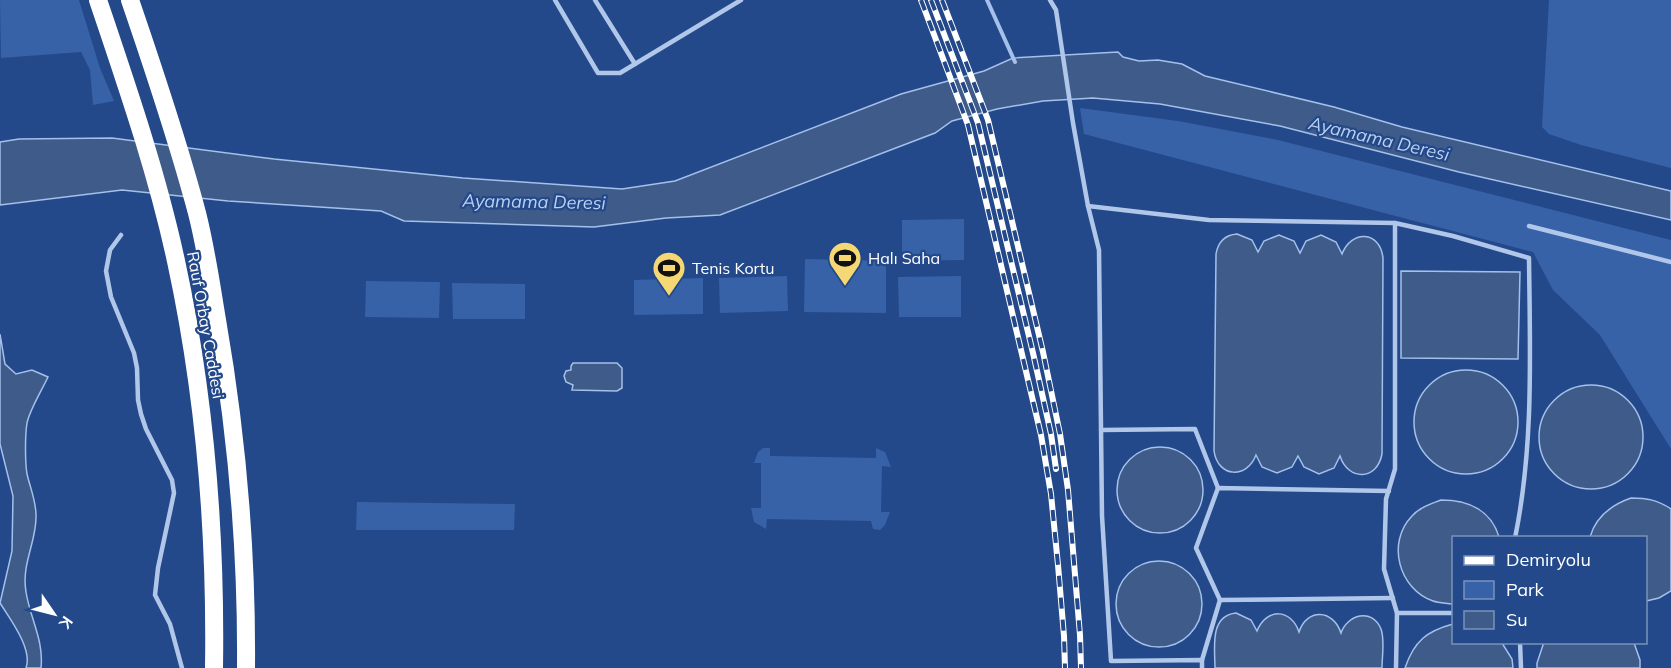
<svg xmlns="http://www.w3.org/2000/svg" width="1671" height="668" viewBox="0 0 1671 668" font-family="Mulish,sans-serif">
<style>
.green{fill:#3762a7}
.water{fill:#3f5b8a;stroke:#a4c0eb;stroke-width:1.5}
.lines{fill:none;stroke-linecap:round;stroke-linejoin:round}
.stream{stroke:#a4c0eb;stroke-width:4}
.lane{stroke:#b0c7ea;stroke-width:4.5}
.highway{stroke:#fff;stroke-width:18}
.rail-casing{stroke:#fff;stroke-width:6}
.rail{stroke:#23498a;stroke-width:4;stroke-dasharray:11;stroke-linecap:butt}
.labels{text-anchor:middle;stroke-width:4.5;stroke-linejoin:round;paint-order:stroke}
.poi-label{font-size:16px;fill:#fff;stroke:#23498a;text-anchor:start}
.street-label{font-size:16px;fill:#fff;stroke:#23498a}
.water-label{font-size:18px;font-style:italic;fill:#bcd1f1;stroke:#23498a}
</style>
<rect width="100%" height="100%" fill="#23498a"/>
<g class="green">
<path d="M0,0H79L100,68L114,101L93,105L90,70L81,52L1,58Z"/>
<path d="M1549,0H1671V168L1581,145L1549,134L1542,127Z"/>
<path d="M1080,108L1178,121L1278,140L1671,240V449L1600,335L1553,290L1533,252L1084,134Z"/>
<path d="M964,219V260L902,261V220Z"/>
<path d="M805,259L886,261V313L804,312Z"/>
<path d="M787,276L788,311L720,313L719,278Z"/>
<path d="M961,276V317H899L898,277Z"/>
<path d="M703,278V314L634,315V280Z"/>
<path d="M366,281L440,282L439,318L365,317Z"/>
<path d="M452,283L525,284V319H453Z"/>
<path d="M763,448H770V456L876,458V448L885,452L891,467L882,466L881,512H890L885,525L880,530L873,529L871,521L767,519L766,529L754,522L751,508H761V463H754L758,452Z"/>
<path d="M357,502L515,504L514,530H356Z"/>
</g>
<g class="water">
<path d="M1118,52L1123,57L1139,61L1158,60L1182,64L1205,76L1334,107L1402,127L1671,191V220L1459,172L1280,126L1160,104L1093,98L1043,101L997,109L952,121L935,133L720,215L666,218L594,227L404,221L381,211L228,201L122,190L0,205V142L19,139L112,138L274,159L463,178L622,189L675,181L901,94L984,71L1013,58Z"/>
<path d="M1237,234L1252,240L1258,252L1264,241L1279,235L1294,241L1300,253L1306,241L1321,235L1336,242L1342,254C1351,230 1380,230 1383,258L1382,454C1377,481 1348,481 1340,456L1334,468L1319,474L1304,467L1298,456L1292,467L1277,473L1262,467L1256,455C1247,479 1218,478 1214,451L1216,254C1218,242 1225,235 1237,234Z"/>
<path d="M1401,271L1520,272L1518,359L1401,358Z"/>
<path d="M0,334L5,364L16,374L32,370L48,377C42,390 30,409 27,423C25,435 25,462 27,474C30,487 36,501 36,515C37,541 21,564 26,592C30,618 44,640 41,668H26C33,649 10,619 0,603L12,551L13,496L0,444Z"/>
<path d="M573,363H617L622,368V388L617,391L572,390L573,385L566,382L564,376L566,371L571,370V366Z"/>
<circle cx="1466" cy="422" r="52"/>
<circle cx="1591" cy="437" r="52"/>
<circle cx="1160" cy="490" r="43"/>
<path d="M1631,498C1647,498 1658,500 1671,509V591L1659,598L1646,601V538L1590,537C1596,516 1611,505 1631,498Z"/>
<path d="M1441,500C1468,500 1491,510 1499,537L1454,538V603L1452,604C1446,603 1439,603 1433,601C1399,589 1386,543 1412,516C1420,507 1431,504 1441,500Z"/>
<circle cx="1159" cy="604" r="43"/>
<path d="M1236,613L1251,620L1257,631C1266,608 1291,608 1299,632C1307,608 1333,609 1341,633C1347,615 1372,607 1381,629C1385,640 1382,656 1382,668H1215C1215,648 1209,616 1236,613Z"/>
<path d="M1453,624L1454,642L1502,643L1512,659L1513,668H1405C1414,641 1427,631 1453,624Z"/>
<path d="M1544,642L1634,643L1640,660V668H1537V663Z"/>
</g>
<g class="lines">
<path class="stream" d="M987,0L1015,62"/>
<g class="lane">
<path d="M555,0L598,73H620L741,0"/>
<path d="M595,0L635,64"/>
<path d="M1050,0L1056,10L1073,123L1088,206L1099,250L1102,516L1111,661L1202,660V668"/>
<path d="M1088,206L1209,220L1395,223L1453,236L1529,258C1530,351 1534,446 1515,538"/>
<path d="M1395,223V469L1386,499L1384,569L1397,613H1454"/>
<path d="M1529,226L1671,262"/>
<path d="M121,235L110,250L106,271L111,297L134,353L137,368L138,400L141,414L146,429L172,480L174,493L158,568L155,595L170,624L182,668"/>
<path d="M1101,430L1195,429L1218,488"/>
<path d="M1389,491L1218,488L1196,548L1220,600L1393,598"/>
<path d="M1520,642L1521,668"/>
<path d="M1202,660L1220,600"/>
<path d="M1396,668L1397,613"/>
</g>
<g class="highway">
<path d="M98,0C127,86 157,173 176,261C205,395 216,532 214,668"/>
<path d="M130,0C154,70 178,141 197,213C206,248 211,284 217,320C237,435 247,551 246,668"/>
</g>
<g class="rail-casing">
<g id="rail">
<path d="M921,0L968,125L1041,435L1051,494L1058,565L1064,636L1065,668"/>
<path d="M931,0L978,123L1033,353L1051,434L1056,469"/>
<path d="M942,0L988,120L1043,352L1060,434L1068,490L1080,635L1081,668"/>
</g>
</g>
<use href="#rail" class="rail"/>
</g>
<defs>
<g id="stadium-pin" transform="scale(1.725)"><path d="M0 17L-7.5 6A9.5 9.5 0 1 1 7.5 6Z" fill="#f5d873" stroke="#23498a"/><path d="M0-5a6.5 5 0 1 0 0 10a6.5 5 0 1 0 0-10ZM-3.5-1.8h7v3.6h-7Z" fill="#111"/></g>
</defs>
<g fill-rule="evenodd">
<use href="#stadium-pin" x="845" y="258"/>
<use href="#stadium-pin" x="669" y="268"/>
</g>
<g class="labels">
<g class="poi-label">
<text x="868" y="264">Halı Saha</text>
<text x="692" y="274">Tenis Kortu</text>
</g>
<g class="street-label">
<text transform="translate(206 325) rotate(80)" y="6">Rauf Orbay Caddesi</text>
</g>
<g class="water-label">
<text transform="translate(1379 139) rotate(13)" y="6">Ayamama Deresi</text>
<text transform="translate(534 202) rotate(1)" y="6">Ayamama Deresi</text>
</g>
</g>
<rect x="1452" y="536" width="195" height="108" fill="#23498a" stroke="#7b92b9" stroke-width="1.5"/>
<rect x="1464" y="556" width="30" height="9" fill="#ffffff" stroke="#7b92b9" stroke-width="1.5"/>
<text x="1506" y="566" font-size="18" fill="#ffffff">Demiryolu</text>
<rect x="1464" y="581" width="30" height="18" fill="#3762a7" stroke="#7b92b9" stroke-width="1.5"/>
<text x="1506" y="596" font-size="18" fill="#ffffff">Park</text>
<rect x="1464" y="611" width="30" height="18" fill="#3f5b8a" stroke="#7b92b9" stroke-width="1.5"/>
<text x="1506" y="626" font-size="18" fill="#ffffff">Su</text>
<g transform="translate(54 614) rotate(125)" stroke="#23498a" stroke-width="4.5" paint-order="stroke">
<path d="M0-4.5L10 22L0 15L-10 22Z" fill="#ffffff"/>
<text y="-9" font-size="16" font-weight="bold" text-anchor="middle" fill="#ffffff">K</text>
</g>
</svg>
